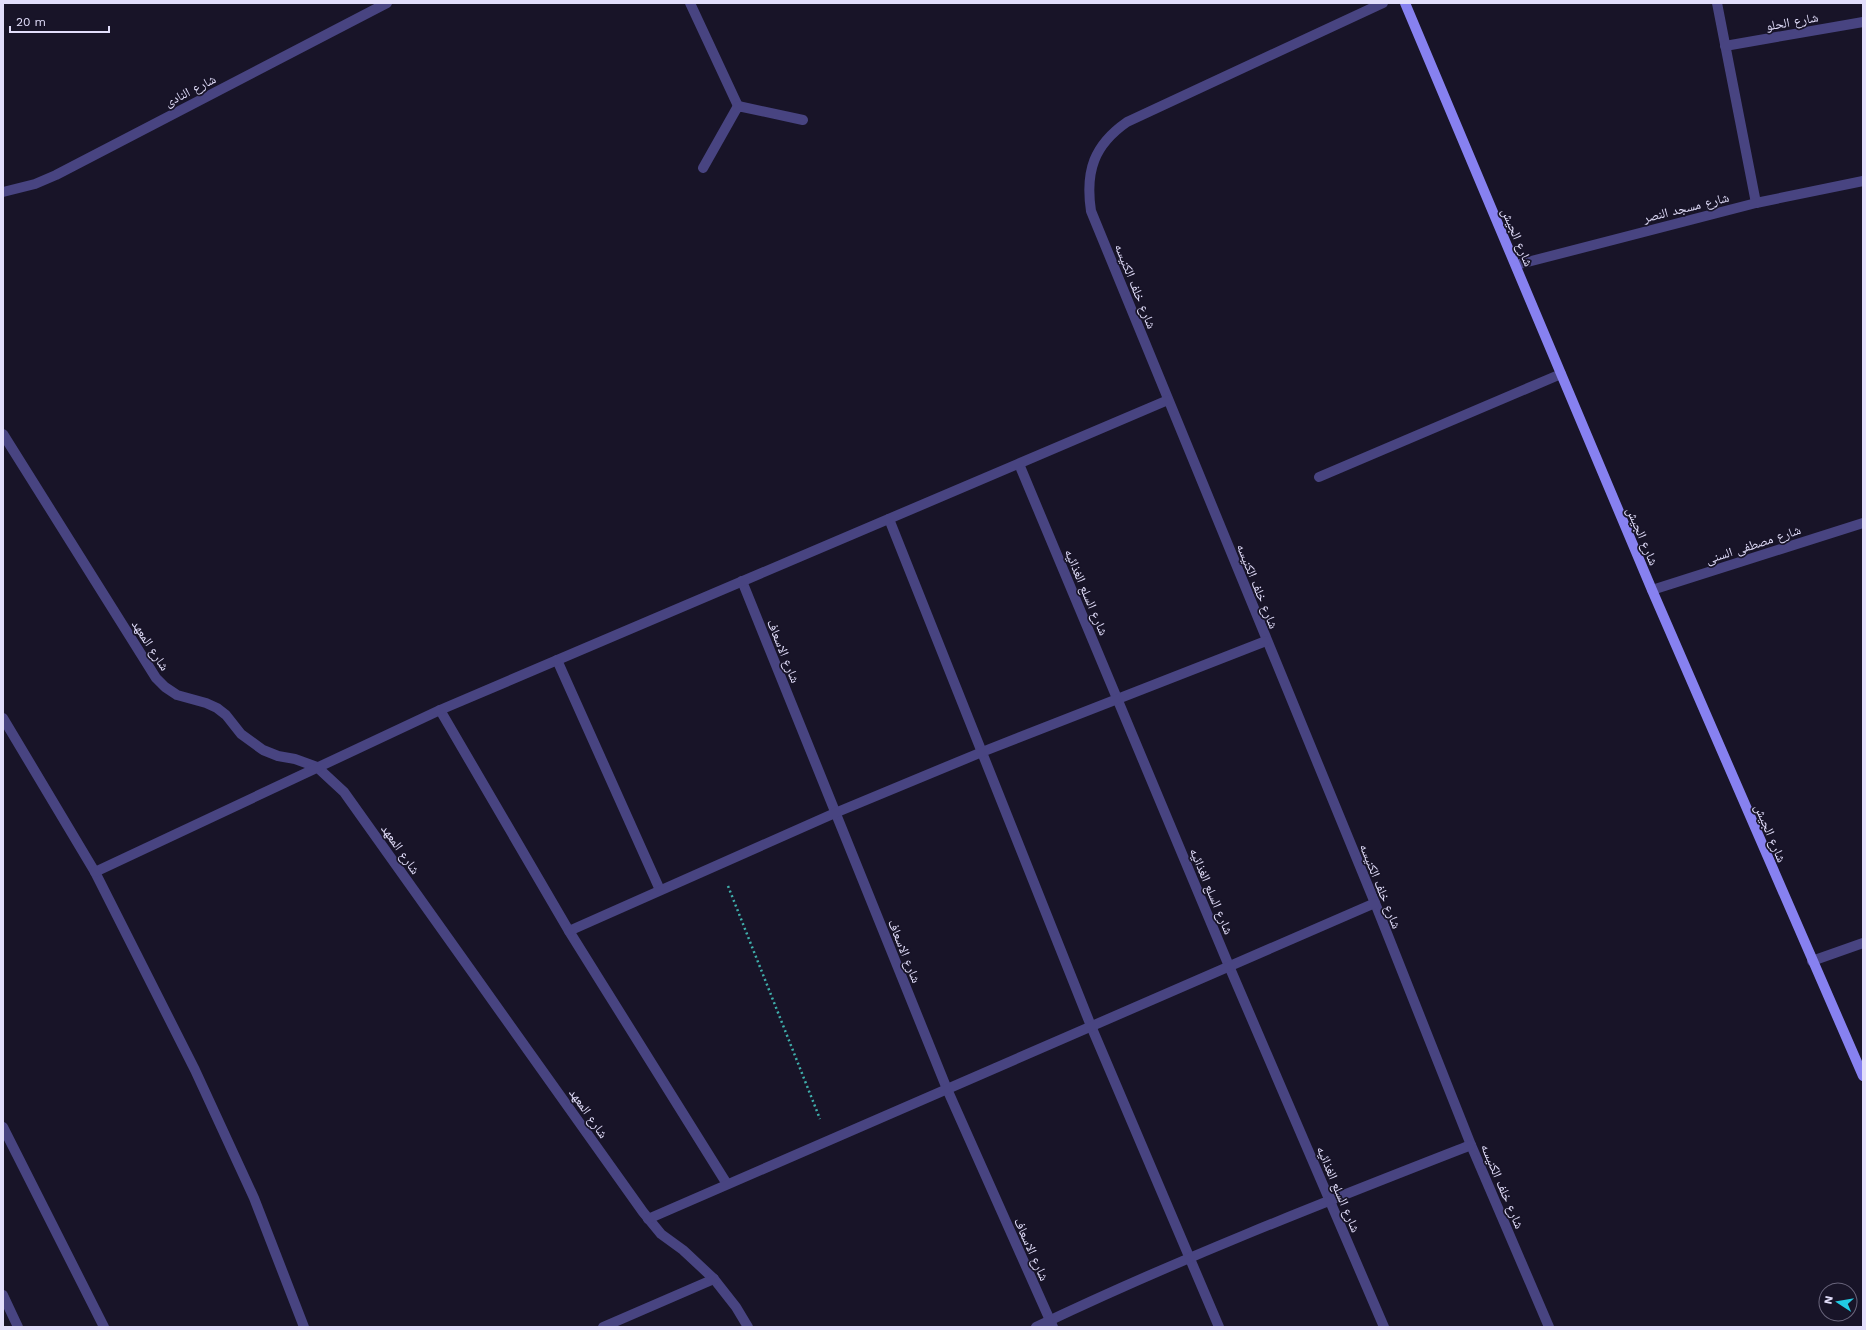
<svg xmlns="http://www.w3.org/2000/svg" width="1866" height="1330" viewBox="0 0 1866 1330" font-family="'Work Sans','Noto Naskh Arabic',sans-serif">
<style>
.lines{fill:none;stroke-linecap:round;stroke-linejoin:round}
.path{stroke:#3faeab;stroke-width:2.5;stroke-dasharray:2 3;stroke-linecap:butt}
.service{stroke:#484481;stroke-width:10}
.minor{stroke:#484481;stroke-width:10}
.secondary{stroke:#8781f0;stroke-width:10}
.labels{text-anchor:middle;stroke-width:3.5;stroke-linejoin:round;paint-order:stroke}
.street-label{font-size:13px;fill:#e2defb;stroke:#181428}
</style>
<rect width="100%" height="100%" fill="#181428"/>
<g class="lines">
<path class="path" d="M728,886L820,1119"/>
<g class="service">
<path d="M690,3L738,106"/>
<path d="M703,168L738,106L803,120"/>
<path d="M1319,477L1561,374"/>
</g>
<g class="minor">
<path d="M1383,3L1127,122C1094,145 1085,171 1091,211L1375,903L1471,1145L1549,1327"/>
<path d="M1717,3L1756,203"/>
<path d="M1725,46L1863,22"/>
<path d="M3,192L35,184L56,175L387,3"/>
<path d="M1516,265L1756,203L1863,181"/>
<path d="M3,434L156,678L165,687L177,695L206,703L217,708L226,715L241,734L263,750L278,756L295,759L317,767L344,792L643,1212L661,1234L683,1250L714,1279L736,1307L748,1327"/>
<path d="M1019,464L1229,966L1384,1327"/>
<path d="M889,519L1091,1026L1219,1327"/>
<path d="M742,581L947,1089L1053,1327"/>
<path d="M1652,590L1863,523"/>
<path d="M557,660L660,890"/>
<path d="M440,710L569,931L727,1184"/>
<path d="M3,718L95,872L195,1070L254,1198L304,1327"/>
<path d="M95,872L440,710L1168,400"/>
<path d="M569,931L835,813L982,752L1266,641"/>
<path d="M1812,961L1863,943"/>
<path d="M3,1127L104,1327"/>
<path d="M648,1219L1375,903"/>
<path d="M3,1295L18,1327"/>
<path d="M603,1327L714,1279"/>
<path d="M1036,1327C1178,1259 1325,1202 1471,1145"/>
</g>
<path class="secondary" d="M1405,3L1652,590L1863,1076"/>
</g>
<g class="labels">
<g class="street-label">
<text transform="translate(1792 21) rotate(-10)" y="5">شارع الحلو</text>
<text transform="translate(190 90) rotate(-27)" y="5">شارع النادى</text>
<text transform="translate(1686 207) rotate(-14)" y="5">شارع مسجد النصر</text>
<text transform="translate(1518 237) rotate(67)" y="5">شارع الجيش</text>
<text transform="translate(1136 286) rotate(68)" y="5">شارع خلف الكنيسه</text>
<text transform="translate(1643 536) rotate(67)" y="5">شارع الجيش</text>
<text transform="translate(1753 544) rotate(-18)" y="5">شارع مصطفى السنى</text>
<text transform="translate(1258 586) rotate(68)" y="5">شارع خلف الكنيسه</text>
<text transform="translate(1087 592) rotate(67)" y="5">شارع السلع الغذائيه</text>
<text transform="translate(151 645) rotate(57)" y="5">شارع المعهد</text>
<text transform="translate(784 651) rotate(68)" y="5">شارع الاسعاف</text>
<text transform="translate(1771 833) rotate(67)" y="5">شارع الجيش</text>
<text transform="translate(401 849) rotate(55)" y="5">شارع المعهد</text>
<text transform="translate(1381 886) rotate(68)" y="5">شارع خلف الكنيسه</text>
<text transform="translate(1212 891) rotate(67)" y="5">شارع السلع الغذائيه</text>
<text transform="translate(905 951) rotate(68)" y="5">شارع الاسعاف</text>
<text transform="translate(589 1113) rotate(55)" y="5">شارع المعهد</text>
<text transform="translate(1503 1186) rotate(67)" y="5">شارع خلف الكنيسه</text>
<text transform="translate(1339 1189) rotate(67)" y="5">شارع السلع الغذائيه</text>
<text transform="translate(1032 1249) rotate(66)" y="5">شارع الاسعاف</text>
</g>
</g>
<rect width="1866" height="1330" fill="none" stroke="#e2defb" stroke-width="8"/>
<g transform="translate(1838 1302) rotate(282)"><circle r="19" fill="#181428" stroke="#69657c"/>
<path d="M0-3L7 15L0 10L-7 15Z" fill="#21cbe4"/>
<text y="-6" font-size="11" font-weight="bold" text-anchor="middle" fill="#e2defb">N</text>
</g>
<path d="M10 26v6h99v-6" fill="none" stroke="#e2defb" stroke-width="2"/>
<text x="16" y="26" font-size="12" fill="#e2defb" stroke="#181428" stroke-width="3" paint-order="stroke">20 m</text>
</svg>
